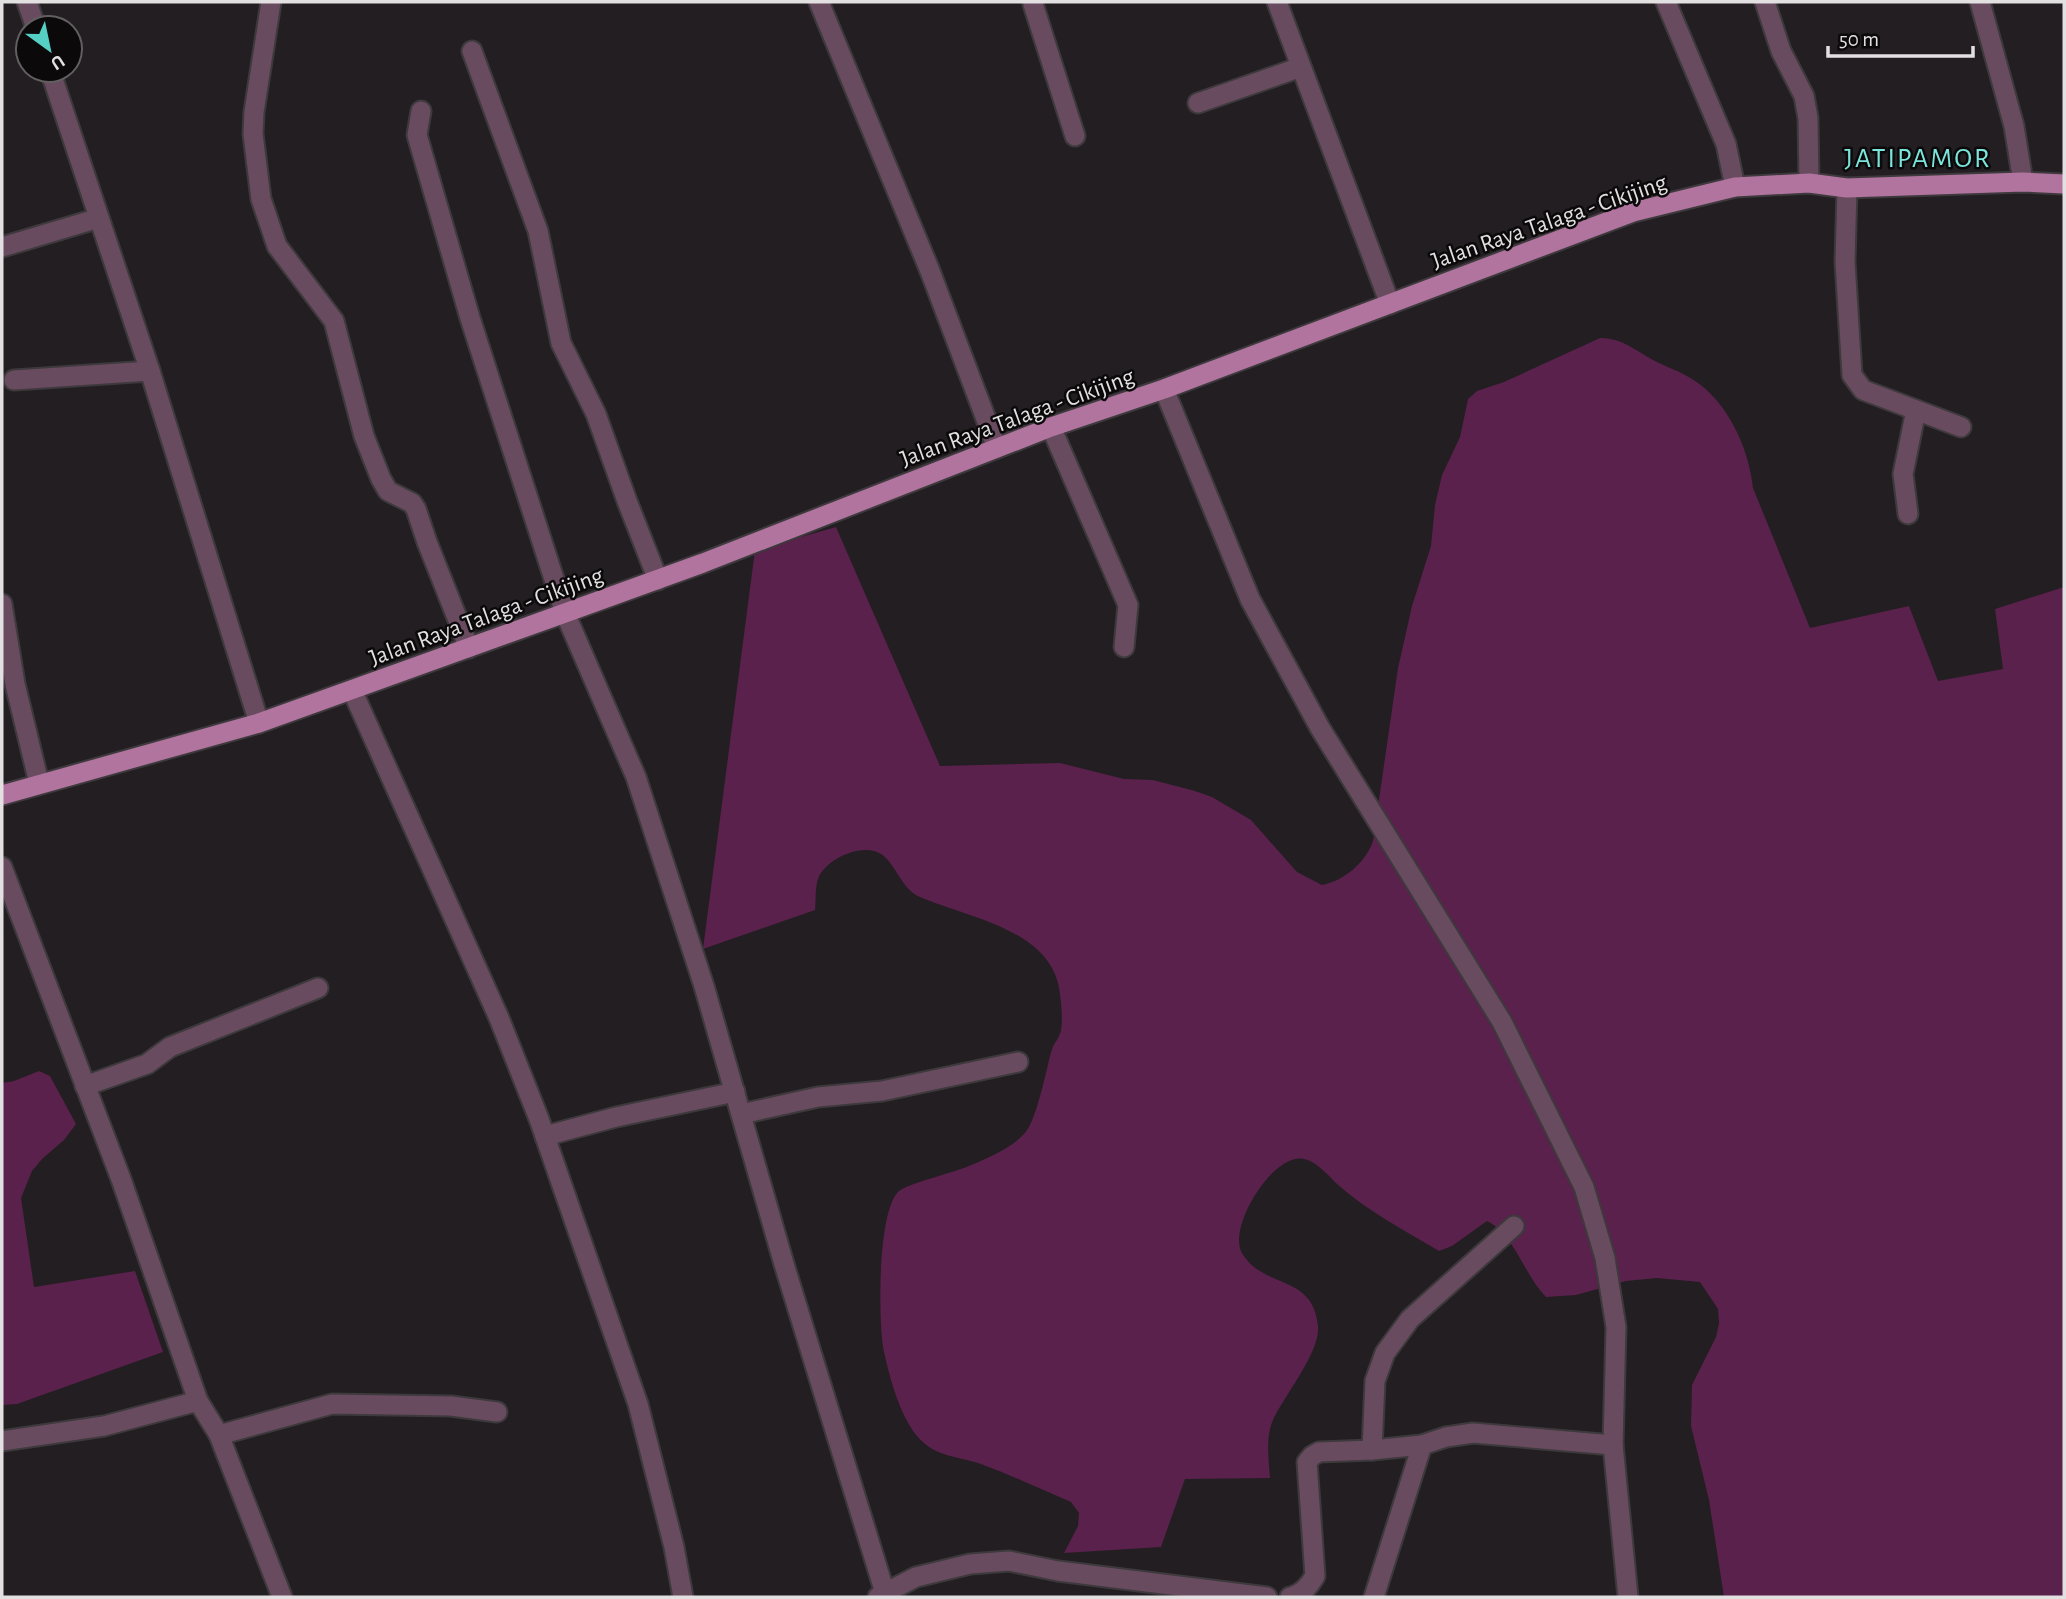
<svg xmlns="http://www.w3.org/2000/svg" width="2066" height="1599" viewBox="0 0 2066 1599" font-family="'Alegreya Sans',sans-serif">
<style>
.green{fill:#59214b}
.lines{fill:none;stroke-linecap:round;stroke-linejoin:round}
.minor-casing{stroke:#3d393c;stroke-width:23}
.primary-casing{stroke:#3d393c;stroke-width:23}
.minor{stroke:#684b5f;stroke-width:19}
.primary{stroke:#b0749e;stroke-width:19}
.labels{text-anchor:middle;stroke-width:5;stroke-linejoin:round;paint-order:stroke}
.street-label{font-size:24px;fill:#e3e0e2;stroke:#0b090a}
.quarter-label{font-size:28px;letter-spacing:2px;fill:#7be5dc;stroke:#0b090a}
</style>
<rect width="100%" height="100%" fill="#221e21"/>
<g class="green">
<path d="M1600,338C1622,338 1635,350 1653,360C1666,367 1680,371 1692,379C1727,400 1749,448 1753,488L1810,628L1909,606L1938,681L2003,669L1995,609L2064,587V1597H1724L1709,1500L1691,1426L1692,1385L1716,1337L1719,1323L1718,1309L1700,1282L1657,1278L1626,1281L1576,1295L1546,1297C1524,1275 1515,1235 1487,1221L1452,1246L1439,1251C1404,1230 1367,1211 1337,1184C1328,1175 1316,1161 1304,1159C1273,1152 1227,1228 1242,1253C1264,1290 1313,1273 1318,1326C1321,1351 1284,1396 1273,1420C1265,1438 1269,1460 1270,1478L1185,1479L1161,1547L1064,1553L1078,1526L1079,1513L1071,1502C1040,1489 1009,1474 978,1463C959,1457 938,1456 924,1443C902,1425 890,1379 884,1352C878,1324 877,1210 899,1191C907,1184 955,1172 969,1166C987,1158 1010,1149 1024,1134C1037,1121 1046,1069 1052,1049C1054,1043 1060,1037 1061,1030C1063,1019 1061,999 1059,988C1049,929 966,917 920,897C902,890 896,864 881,854C863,842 825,859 818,879C815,888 816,901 815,910L703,949L755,550L836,527L940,766L1060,763L1124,779L1153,780L1195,791L1212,797L1251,820L1297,872L1322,885C1344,881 1366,862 1373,841L1398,668L1412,606L1431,546L1435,505L1442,475L1460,437L1468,399L1477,391L1504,382Z"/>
<path d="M39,1071L50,1076L76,1124L64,1140L42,1159L32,1171L21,1198L34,1287L135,1271L163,1352L17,1404L3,1405L2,1083L14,1081Z"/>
</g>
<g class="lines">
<g class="minor-casing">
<g id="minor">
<path d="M27,2L36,28"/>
<path d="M271,2L254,112L253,134L261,199L277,246L334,321L364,436L381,479L388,491L412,503L416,509L427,542L469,648"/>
<path d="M819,2L930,271L997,448"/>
<path d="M1277,2L1390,304"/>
<path d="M1666,2L1726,144L1735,187"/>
<path d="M1765,2L1781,51L1804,96L1808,118L1809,183"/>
<path d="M1980,2L2014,126L2023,182"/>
<path d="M1033,4L1075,136"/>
<path d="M472,51L538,231L561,343L596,414L627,501L658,580"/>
<path d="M50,70L150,371L259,723"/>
<path d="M1198,103L1301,67"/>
<path d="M421,111L417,135L470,318L565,613L636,777L704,986L784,1264L885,1593L878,1597"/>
<path d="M1847,188L1845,262L1852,375L1863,390L1961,427"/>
<path d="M2,247L99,218"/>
<path d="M14,380L150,371"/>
<path d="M1164,389L1250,599L1320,728L1502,1022L1584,1187L1605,1258L1616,1327L1613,1445L1628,1597"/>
<path d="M1051,427L1128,605L1124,647"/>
<path d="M1908,514L1903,474L1916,410"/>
<path d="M2,604L15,684L39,783"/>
<path d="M352,690L499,1018L539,1119L638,1404L674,1547L683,1597"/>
<path d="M2,867L121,1179L198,1401L219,1435L282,1597"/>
<path d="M85,1086L147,1064L170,1047L318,988"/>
<path d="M741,1114L818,1097L882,1091L1018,1062"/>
<path d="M545,1136L616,1117L735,1092"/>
<path d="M219,1435L332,1404L451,1406L497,1412"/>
<path d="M2,1441L104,1426L198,1401"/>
<path d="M1372,1450L1422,1445L1446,1437L1473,1433L1613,1445"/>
<path d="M885,1593L916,1577L970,1564L1009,1561L1058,1571L1267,1597"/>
<path d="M1290,1597C1302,1595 1309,1586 1315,1576L1307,1462L1312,1456L1319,1452L1372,1450L1375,1381L1385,1353L1410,1319L1514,1226"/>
<path d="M1374,1597L1422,1445"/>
</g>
</g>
<g class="primary-casing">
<path id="primary" d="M2,795L259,723L565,613L703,563L1051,427L1164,389L1633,212L1735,187L1809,183L1847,188L2023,182L2064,184"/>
</g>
<use href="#minor" class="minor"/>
<use href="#primary" class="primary"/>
</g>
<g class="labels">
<g class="street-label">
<text transform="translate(1549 221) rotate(-19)" y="8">Jalan Raya Talaga - Cikijing</text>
<text transform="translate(1017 417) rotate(-20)" y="8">Jalan Raya Talaga - Cikijing</text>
<text transform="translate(486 616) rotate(-20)" y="8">Jalan Raya Talaga - Cikijing</text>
</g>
<g class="quarter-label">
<text x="1918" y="167">JATIPAMOR</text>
</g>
</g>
<rect width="2066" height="1599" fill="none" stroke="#e3e0e2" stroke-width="7"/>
<g transform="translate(49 49) rotate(147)"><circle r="33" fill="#0b090a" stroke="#615f60" stroke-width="2"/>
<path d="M0-5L12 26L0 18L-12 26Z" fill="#55cec4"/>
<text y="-10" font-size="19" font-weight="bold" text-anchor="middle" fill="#e3e0e2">U</text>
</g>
<path d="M1828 46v10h145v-10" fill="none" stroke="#e3e0e2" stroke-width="3.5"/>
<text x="1839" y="46" font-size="21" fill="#e3e0e2" stroke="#0b090a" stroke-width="5" paint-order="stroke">50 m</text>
</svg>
